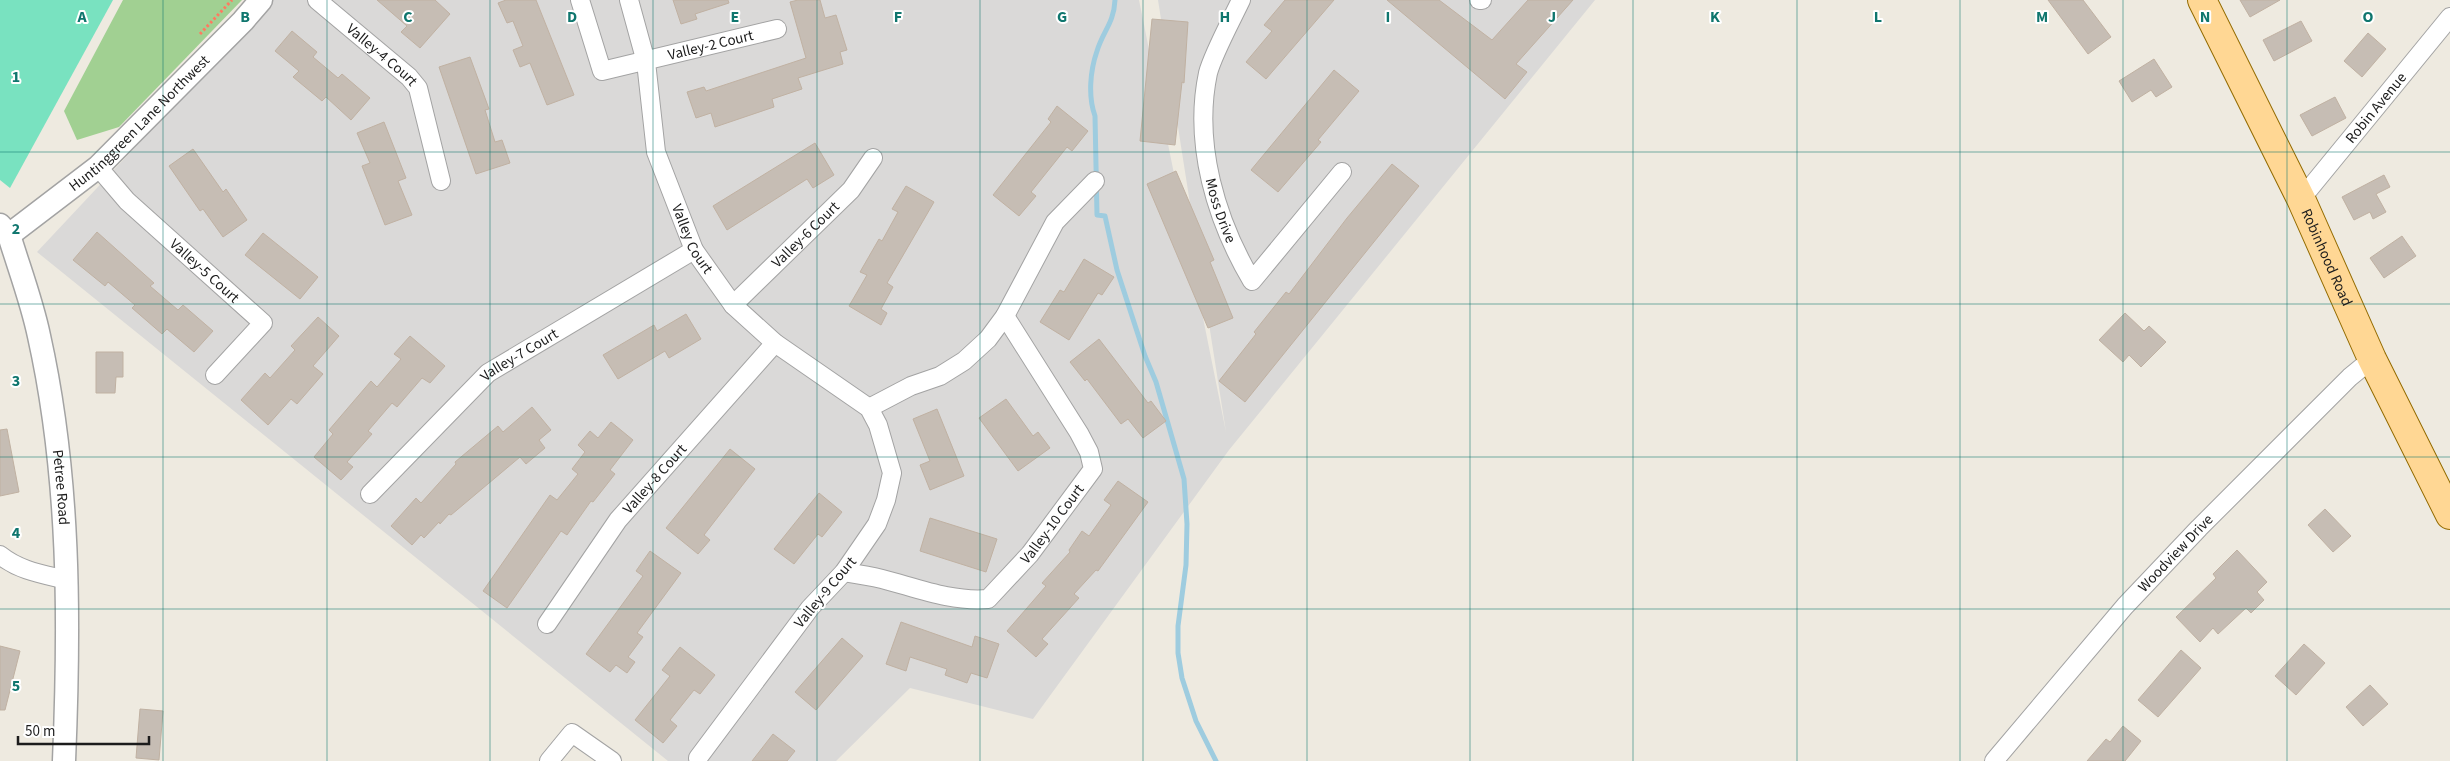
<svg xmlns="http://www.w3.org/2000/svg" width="2450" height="761" viewBox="0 0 2450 761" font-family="'Source Sans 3',sans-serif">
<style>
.residential{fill:#dad9d8}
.forest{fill:#a1d092}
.pitch{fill:#79e2c0}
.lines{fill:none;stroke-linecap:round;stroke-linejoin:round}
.stream{stroke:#9eccdf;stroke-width:5}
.building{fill:#c6bdb4;stroke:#c0b1a2}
.minor-casing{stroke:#a3a3a3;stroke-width:20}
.tertiary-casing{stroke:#a3a3a3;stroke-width:25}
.primary-casing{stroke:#936b00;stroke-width:30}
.path{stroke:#ff7a60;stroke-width:3;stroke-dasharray:2.5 2.5;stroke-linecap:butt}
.minor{stroke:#fff;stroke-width:18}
.tertiary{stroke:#fff;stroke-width:22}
.primary{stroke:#ffd794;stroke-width:28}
.grid{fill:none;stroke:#0f766e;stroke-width:1;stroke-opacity:0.55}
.labels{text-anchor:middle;stroke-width:4;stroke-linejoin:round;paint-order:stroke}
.street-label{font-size:15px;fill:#1c1c1c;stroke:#fff}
.grid-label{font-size:16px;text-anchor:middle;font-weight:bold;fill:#0f766e;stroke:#fff;stroke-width:4;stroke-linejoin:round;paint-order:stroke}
</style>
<rect width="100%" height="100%" fill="#eeeae0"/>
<path class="residential" d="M273,0H1139L1226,432L1158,0H1595L1229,450L1033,719L910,688L836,761H668L37,252Z"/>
<path class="forest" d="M123,0H242L119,127L77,140L64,111Z"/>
<path class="pitch" d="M0,0H113L10,188L0,180Z"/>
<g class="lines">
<path class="stream" d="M1115,0C1114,23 1103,31 1097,51C1090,71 1088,97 1095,116L1097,215L1105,216L1117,270L1145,356L1156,382L1184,479L1187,524L1186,565L1178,626V653L1182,678L1196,721L1216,761"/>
</g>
<g class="building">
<path d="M377,0H435L450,14L420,48L401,32L407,26Z"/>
<path d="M506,0H536L574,95L547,105L530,63L520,67L513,50L523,46L513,21L507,23L498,3Z"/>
<path d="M673,0H728L729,3L695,14L697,19L681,24Z"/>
<path d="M798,0H820L825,18L836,15L847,50L840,52L843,64L798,78L802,89L772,99L774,107L715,127L711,113L696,118L687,92L704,87L706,91L806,58L790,2Z"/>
<path d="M1285,0H1334L1266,79L1246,62L1272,31L1264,25Z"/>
<path d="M1387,0H1439L1492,40L1528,0H1573L1516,64L1527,72L1505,99Z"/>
<path d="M2048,0H2083L2111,37L2088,54Z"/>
<path d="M2240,0H2280L2250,17Z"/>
<path d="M1152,19L1188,22L1184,83L1182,82L1175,145L1140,141Z"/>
<path d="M2301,21L2312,41L2274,61L2263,40Z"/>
<path d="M292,31L317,52L313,57L338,78L342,74L370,98L351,120L326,97L322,101L293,77L299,71L275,51Z"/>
<path d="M2368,33L2386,49L2362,77L2344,61Z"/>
<path d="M470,57L489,109L485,110L495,142L502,140L510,163L476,174L439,67Z"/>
<path d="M2154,59L2172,87L2156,97L2151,90L2132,102L2119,81Z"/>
<path d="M1334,70L1359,91L1318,140L1321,142L1278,192L1251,170Z"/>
<path d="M2335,97L2346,118L2312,136L2300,115Z"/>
<path d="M1057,106L1088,131L1072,151L1067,147L1031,192L1036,196L1019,216L993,195L1051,122L1048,119Z"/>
<path d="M384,122L406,178L398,181L412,215L385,225L362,166L370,163L357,133Z"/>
<path d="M815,143L834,175L813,188L807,179L727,230L713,206Z"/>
<path d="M193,149L223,192L226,189L247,220L223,237L203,209L200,211L169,166Z"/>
<path d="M1392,164L1419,186L1245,402L1219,381L1256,334L1254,332L1286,292L1289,294L1347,218Z"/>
<path d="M1176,171L1214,260L1210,262L1233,318L1208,328L1147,184Z"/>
<path d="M2384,175L2390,187L2376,194L2386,212L2373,219L2370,212L2354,220L2342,197Z"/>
<path d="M906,186L934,202L887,283L893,287L881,309L887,313L881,325L849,306L867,275L860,272L879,239L882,241L898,212L892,209Z"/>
<path d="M97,232L154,283L150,286L178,310L183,305L213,331L194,352L167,329L162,334L132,308L135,305L108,282L105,286L73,260Z"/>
<path d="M263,233L318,277L300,299L245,255Z"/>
<path d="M2402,236L2416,256L2384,278L2370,258Z"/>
<path d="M1084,259L1114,277L1102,295L1098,293L1069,340L1040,322L1060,290L1064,292Z"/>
<path d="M2125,313L2144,331L2149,326L2166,342L2141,367L2129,355L2123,362L2099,340Z"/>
<path d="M686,314L701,339L669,358L665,351L618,379L603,355L654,325L657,331Z"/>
<path d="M318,317L339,336L313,366L323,374L297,404L291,399L268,425L241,400L265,373L270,378L295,350L291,346Z"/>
<path d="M410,336L445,366L430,383L422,378L397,407L392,403L368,431L372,434L347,462L353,467L341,480L314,457L333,434L329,430L371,381L377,387L401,359L394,354Z"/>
<path d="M1099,339L1148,403L1151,401L1166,421L1143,438L1128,419L1121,424L1087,379L1085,381L1070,362Z"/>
<path d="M96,352H123V377H116L115,393H96Z"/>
<path d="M1006,399L1033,436L1038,432L1050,448L1018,471L979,418Z"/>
<path d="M532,407L551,430L539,440L545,448L526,464L520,457L451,515L449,514L440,524L439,522L424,538L421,535L412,545L391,526L416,498L421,503L456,464L455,462L498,426L503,432Z"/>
<path d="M937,409L964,476L930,490L920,465L930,461L913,419Z"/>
<path d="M611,422L633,440L610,470L615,474L593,502L591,501L567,535L561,531L507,608L483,591L550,495L557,500L578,474L572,469L585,452L578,445L590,431L598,438Z"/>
<path d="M7,429L19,492L0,496V430Z"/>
<path d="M730,449L755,469L704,535L710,540L698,554L666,528Z"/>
<path d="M1118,481L1148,502L1098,571L1096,570L1074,594L1079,598L1042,639L1048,644L1036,657L1007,631L1046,586L1042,583L1070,552L1069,550L1082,531L1089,536L1111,505L1104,500Z"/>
<path d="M819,493L842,512L822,537L818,534L794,564L774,549Z"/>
<path d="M2325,509L2351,536L2333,552L2308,525Z"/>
<path d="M930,518L997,539L986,572L920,551Z"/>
<path d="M2237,550L2267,582L2257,592L2264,600L2251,613L2246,608L2218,634L2213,628L2200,642L2176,617L2216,578L2213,574Z"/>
<path d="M650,551L681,573L637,633L643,637L628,657L635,662L627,673L616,665L610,672L586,654L643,576L636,571Z"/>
<path d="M901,622L972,647L975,636L999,644L987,678L971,673L967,683L945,675L947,669L910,657L906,671L886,664Z"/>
<path d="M842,638L863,656L816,710L795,692Z"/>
<path d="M2304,644L2325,663L2296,695L2275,676Z"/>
<path d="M0,646L20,651L5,710H0Z"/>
<path d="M680,647L715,675L700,694L694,690L670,720L677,726L663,743L635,720L670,676L662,670Z"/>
<path d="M2181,650L2201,668L2158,717L2138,700Z"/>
<path d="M2370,685L2388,704L2363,726L2346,707Z"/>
<path d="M140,709L163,711L159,760L136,758Z"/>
<path d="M2123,726L2141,741L2125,761H2087L2106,739L2110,742Z"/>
<path d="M773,734L795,751L787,761H752Z"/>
</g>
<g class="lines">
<g class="minor-casing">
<g id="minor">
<path id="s1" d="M317,0L409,77L418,88L441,181"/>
<path id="s2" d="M580,0L602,71L777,29"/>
<path id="s3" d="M629,0L646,62L656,152L694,250L733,305L775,343L869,408L878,425L892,473L886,500L877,524L844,572L810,608L698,758"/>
<path id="s4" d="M1241,0C1232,19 1213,54 1208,73C1193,144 1216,220 1252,281L1342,172"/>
<path d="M1479,0H1482"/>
<path id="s5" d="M98,167L127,201L263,323L215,375"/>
<path id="s6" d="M2301,199L2450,17"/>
<path id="s7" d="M733,305L851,190L873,158"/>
<path d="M869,408L911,386L940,376L964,361L988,339L1005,316L1055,222L1095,181"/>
<path id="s8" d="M370,494L488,373L694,250"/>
<path d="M0,555C20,571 42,574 67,580"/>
<path id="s9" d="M844,572C857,574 870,576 882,579C917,588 951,602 988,599L1030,554L1093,469L1089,452L1079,433L1005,316"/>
<path id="s10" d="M547,624L618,520L775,343"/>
<path d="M549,761L572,733L612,761"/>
<path id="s11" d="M1994,761L2125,606L2199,528L2350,377L2372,359"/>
</g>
</g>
<g class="tertiary-casing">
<g id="tertiary">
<path id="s12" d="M0,225L9,235C19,268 32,302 39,336C70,475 70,620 64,761"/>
<path id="s13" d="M9,235L98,167L243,21L261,0"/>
</g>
</g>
<g class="primary-casing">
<g id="primary">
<path id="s14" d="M2202,0L2301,199L2372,359L2450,515"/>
</g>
</g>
<path class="path" d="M200,34L232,0"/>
<use href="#minor" class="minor"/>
<use href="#tertiary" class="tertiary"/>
<use href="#primary" class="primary"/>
</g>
<path class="grid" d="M163,0V761M327,0V761M490,0V761M653,0V761M817,0V761M980,0V761M1143,0V761M1307,0V761M1470,0V761M1633,0V761M1797,0V761M1960,0V761M2123,0V761M2287,0V761M0,152H2450M0,304H2450M0,457H2450M0,609H2450"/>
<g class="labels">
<g class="street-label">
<text dy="5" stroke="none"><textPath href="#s2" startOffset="186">Valley-2 Court</textPath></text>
<text dy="5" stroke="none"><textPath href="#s1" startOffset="85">Valley-4 Court</textPath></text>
<text dy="5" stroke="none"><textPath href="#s6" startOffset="118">Robin Avenue</textPath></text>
<text dy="5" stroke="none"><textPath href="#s13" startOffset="172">Huntinggreen Lane Northwest</textPath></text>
<text dy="5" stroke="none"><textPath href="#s4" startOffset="220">Moss Drive</textPath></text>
<text dy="5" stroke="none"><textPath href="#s7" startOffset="101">Valley-6 Court</textPath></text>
<text dy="5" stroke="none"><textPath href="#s3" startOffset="249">Valley Court</textPath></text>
<text dy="5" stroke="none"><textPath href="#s14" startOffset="286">Robinhood Road</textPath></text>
<text dy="5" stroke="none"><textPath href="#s5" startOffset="149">Valley-5 Court</textPath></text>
<text dy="5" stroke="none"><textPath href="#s8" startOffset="205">Valley-7 Court</textPath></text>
<text dy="5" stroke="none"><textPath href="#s10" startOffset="181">Valley-8 Court</textPath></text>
<text dy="5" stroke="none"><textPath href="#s12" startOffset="272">Petree Road</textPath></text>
<text dy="5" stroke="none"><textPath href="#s9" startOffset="246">Valley-10 Court</textPath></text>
<text dy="5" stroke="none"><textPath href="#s11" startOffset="276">Woodview Drive</textPath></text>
<text transform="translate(825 592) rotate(-50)" y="5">Valley-9 Court</text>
</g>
</g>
<g class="grid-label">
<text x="82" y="22">A</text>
<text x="245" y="22">B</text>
<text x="408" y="22">C</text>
<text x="572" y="22">D</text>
<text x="735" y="22">E</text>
<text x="898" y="22">F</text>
<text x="1062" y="22">G</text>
<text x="1225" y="22">H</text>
<text x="1388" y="22">I</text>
<text x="1552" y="22">J</text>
<text x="1715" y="22">K</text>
<text x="1878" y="22">L</text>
<text x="2042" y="22">M</text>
<text x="2205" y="22">N</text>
<text x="2368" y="22">O</text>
<text x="16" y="82">1</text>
<text x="16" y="234">2</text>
<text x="16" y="386">3</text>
<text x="16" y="538">4</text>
<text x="16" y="691">5</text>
</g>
<path d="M18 736v8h131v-8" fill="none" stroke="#1c1c1c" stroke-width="2.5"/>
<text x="25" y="736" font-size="15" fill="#1c1c1c" stroke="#ffffff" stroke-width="4" paint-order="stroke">50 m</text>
</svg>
